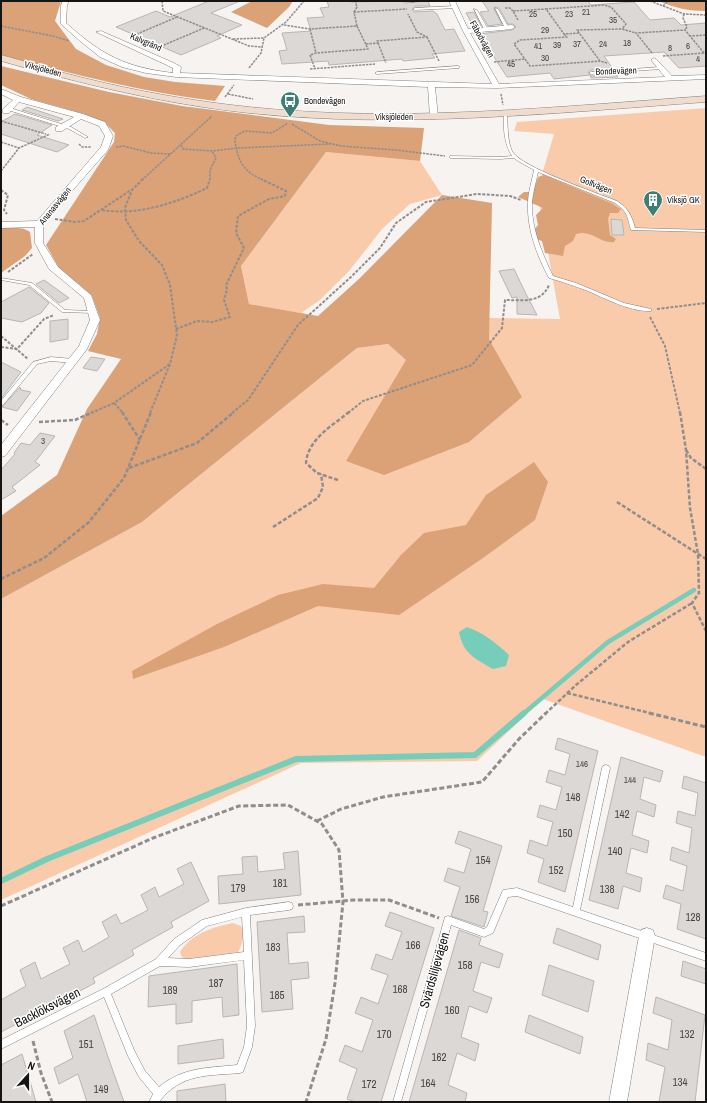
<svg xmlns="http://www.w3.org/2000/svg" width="707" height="1103" viewBox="0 0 707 1103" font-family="'Archivo Narrow',sans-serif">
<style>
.green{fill:#facbaa}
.forest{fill:#dba177}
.water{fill:#76cdba}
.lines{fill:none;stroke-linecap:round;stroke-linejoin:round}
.stream-far1{stroke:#76cdba;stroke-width:4.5}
.stream{stroke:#76cdba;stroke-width:6}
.building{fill:#dbd8d6;stroke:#b8b5b3}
.lane-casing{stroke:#827f7d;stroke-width:1}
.street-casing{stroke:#827f7d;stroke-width:1}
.secondary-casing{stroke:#827f7d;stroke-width:1}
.path-far3{stroke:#908e8d;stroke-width:1.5;stroke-dasharray:2.5 1;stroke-linecap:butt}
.path-far2{stroke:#908e8d;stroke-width:2;stroke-dasharray:3 1.5;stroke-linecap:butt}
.path-far1{stroke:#908e8d;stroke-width:2.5;stroke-dasharray:4 2;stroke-linecap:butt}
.path{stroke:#908e8d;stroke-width:3;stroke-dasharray:5 2.5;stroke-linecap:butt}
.lane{fill:#fff;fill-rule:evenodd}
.street{fill:#fff;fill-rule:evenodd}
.secondary{fill:#f0dcce;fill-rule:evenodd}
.labels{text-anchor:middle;stroke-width:3;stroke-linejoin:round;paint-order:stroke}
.number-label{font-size:9px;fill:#464544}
.far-street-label{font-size:9px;fill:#151413;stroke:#fff}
.far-poi-label{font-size:9px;fill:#151413;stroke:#fff;text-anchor:start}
.near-number-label{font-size:11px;fill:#464544}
.near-street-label{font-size:13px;fill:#151413;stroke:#fff}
</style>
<rect width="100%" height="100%" fill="#f6f3f1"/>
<g class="green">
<path d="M706,108V757L543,699L477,761L301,763L1,900V599L142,522L357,348L388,344L407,360L347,461L522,397L489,339V318L560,319L537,191L554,134L514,131L517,122Z"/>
<path d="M326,152L420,161L442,195L410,204L383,228L349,271L320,300L301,313L249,304L241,266Z"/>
<path d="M233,923L241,926C245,935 243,944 238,952L186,959L182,957L180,952C191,934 213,927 233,923Z"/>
</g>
<g class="forest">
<path d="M1,1H61L55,21L76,49L106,65L144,77L175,82L225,86L215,101C142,92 72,74 1,55Z"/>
<path d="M252,1H293L289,7L267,28L231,12Z"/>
<path d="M659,1H706V11C689,11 675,8 659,1Z"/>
<path d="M1,66L109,92L182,106L329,125L424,128L420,161L326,152L241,266L249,304L318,316L360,278L442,195L492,203L489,339L522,397L469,442L384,475L346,461L406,360L388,344L357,348L142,522L1,599V516L57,475L87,409L121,359L88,351L97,334L100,318L92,296L59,268L46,245L114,142L115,133L106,124L84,114L31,99L1,85Z"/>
<path d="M544,175L611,203L621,209L618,213H610L608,219L610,235L616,239L614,242C599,244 593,229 576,234L573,241L565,246L563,256L545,253L542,241L532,238V232L538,225L536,215L543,208L518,197L524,192H533L538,177Z"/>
<path d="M1,228C10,228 22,226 30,232L32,248L25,256L1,273Z"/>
<path d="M534,462L548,482L535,520L483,558L399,615L318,606L224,647L133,679L132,671L217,624L278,595L323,584L374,588L401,555L424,533L466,525L486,495Z"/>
</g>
<path class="water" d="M467,627C484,633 496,643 509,655L506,666L493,669C476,659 463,654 459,632Z"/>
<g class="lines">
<path class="stream-far1" d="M523,714L608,642L694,590"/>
<path class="stream" d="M1,881L47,859L296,759L475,755L524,713"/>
</g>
<g class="building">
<path d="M209,1H240L211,13L242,25L217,36L221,38L181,55L116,27L156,11L170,17Z"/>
<path d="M327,1H350L351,2L403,1L404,3L428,1L430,6H415L412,10L415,12L433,11L437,14L445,30L454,29L465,51L432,54L435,58L403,61L402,59L329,65L328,61L282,64L279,51L287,50L282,33L311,31L307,18L324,17L320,8L329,7Z"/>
<path d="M482,1H588L591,5L634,2L650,20L674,18L681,25L706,23V66L679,68L664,52L604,56L613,69L591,70L588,72L591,76L616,74L618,77L591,78L590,75L554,79L550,73L507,77L479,34L512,30L516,27L513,24H508L499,8L495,7L494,9L502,24L488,26L480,12L489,11Z"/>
<path d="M474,12L481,26L474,27L466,13Z"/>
<path d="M27,107L63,119L58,121L22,110Z"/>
<path d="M15,114L52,125L37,135L69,145L57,152L1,134V122Z"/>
<path d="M611,219L622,220L624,235H612Z"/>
<path d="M514,269L526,294L537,315L517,314V297L512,298L499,271Z"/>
<path d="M44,280L51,285L69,298L59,303L36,284Z"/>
<path d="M29,287L49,303L41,313L22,322L1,318V302Z"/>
<path d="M68,319V339L50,342V321Z"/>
<path d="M91,357L105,359L97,371L83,368Z"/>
<path d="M1,362L21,372L1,399Z"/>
<path d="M20,387L21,390L31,392L17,411L2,407Z"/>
<path d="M40,433L55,436L35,462L40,465L12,487L16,491L1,500V470L15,454L14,453L21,443L30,445Z"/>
<path d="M558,738L598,751L565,892L538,882L544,859L527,853L530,840L547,846L553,822L537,817L540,805L556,810L562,787L546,782L549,770L565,775L570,754L555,749Z"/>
<path d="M621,757L663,771L660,782L644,777L640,799L656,805L654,817L637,811L632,835L649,841L647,853L631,848L626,873L642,878L640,892L623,886L618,909L589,900Z"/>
<path d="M684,776L706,783V939L677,929L681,904L663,898L666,885L683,891L687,866L670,860L672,847L689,853L692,828L676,823L678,811L695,816L698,793L682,788Z"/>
<path d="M459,831L502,846L483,911L488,912L484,927L451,916L460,887L444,881L448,868L464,873L471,849L455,843Z"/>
<path d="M298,851L301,895L219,904L218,876L243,874L242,857L257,856L258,872L285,869L283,853Z"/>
<path d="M191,862L209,901L171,922L173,927L132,950L134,955L93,978L95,983L1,1032V1000L26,986L20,970L35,962L41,979L70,964L63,948L78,940L83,952L109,937L102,922L116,914L121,924L148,910L141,895L155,887L159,897L184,884L177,869Z"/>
<path d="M390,912L434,928L381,1102H355L347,1099L357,1069L339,1061L345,1045L362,1052L373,1020L355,1013L361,997L378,1004L388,975L371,969L376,954L392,960L402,932L385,926Z"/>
<path d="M304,916L305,932L287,933L289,964L308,962L309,978L291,980L293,1009L262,1012L257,922Z"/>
<path d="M557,928L601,945L598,960L553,943Z"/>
<path d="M459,930L481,938L479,945L503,954L499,968L481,962L473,991L492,998L487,1013L469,1006L461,1037L479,1044L475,1061L457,1053L448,1085L467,1093L465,1102H409Z"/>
<path d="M683,961L706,969V984L681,976Z"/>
<path d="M237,964L239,1015L223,1017L222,997L192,1001V1022L176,1024V1004L148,1007L149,976Z"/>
<path d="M549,965L594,981L588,1012L542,995Z"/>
<path d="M656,997L705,1015L695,1102H659L665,1067L646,1060L648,1043L668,1050L672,1020L653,1013Z"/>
<path d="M94,1015L108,1057L124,1102H87L78,1074L59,1084L54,1068L73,1058L64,1031Z"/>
<path d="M529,1015L583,1037L580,1054L525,1032Z"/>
<path d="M223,1039L224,1058L178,1064V1046Z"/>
<path d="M22,1054L36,1102H1V1065Z"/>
<path d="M225,1084L226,1102H177V1091Z"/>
</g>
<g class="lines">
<g class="lane-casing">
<g id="lane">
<path d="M406,1H416L414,2Z"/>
<path d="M455,6H456V8L415,10L413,9L415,8Z"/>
<path d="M495,8L498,9L509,28L508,29L505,28Z"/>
<path d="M474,9L477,10L488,29L487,30L484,29Z"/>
<path d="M458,66L460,67L459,68L377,74L375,73L377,72Z"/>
<path d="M660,67H661V69L591,74L589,73L591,72Z"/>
<path d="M8,108H10L71,127L88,137L85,138L69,129L8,110Z"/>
<path d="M504,113L507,114C508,126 507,140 512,151C520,167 597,193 617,201C628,208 632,216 635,228L706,230V232L631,230C627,216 628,212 615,203L538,172C536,182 533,192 532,202C531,228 542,253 553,276L576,283L624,303L651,309V311C631,312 606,299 588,291C575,286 563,282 549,278C537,256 527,229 528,204C528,192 532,181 534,170L518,161L514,158L500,159L450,158V156H451L500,157L512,156C504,144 503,127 504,113Z"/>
<path d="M1,278L32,283L65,310L93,311L95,312L93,313L62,312L29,285L1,280Z"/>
<path d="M51,357L73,359L76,361L73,363L51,361L37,364L3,405L1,406V401L33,362Z"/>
<path d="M606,765L609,766L610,768L580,910L706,953V961L517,896L508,897L493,933L484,937L451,925L401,1102H393L445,917L448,916L484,929L487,927L503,890L517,888L573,907L602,768L603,766Z"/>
<path d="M289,902L292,903L293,906L292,909L289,910L250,915L255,1026L252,1047L243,1072L240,1073C207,1076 181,1073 159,1102H149L153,1094L139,1077L128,1056L104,997L1,1049V1040L103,989L156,959L174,939L202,920L246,908ZM242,917L244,952L189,959L168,958L180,945L207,926ZM244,960L247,1026L244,1047L237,1065C208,1068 183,1067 159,1087L145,1071L134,1050L111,994L160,966L189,967Z"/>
</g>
</g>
<g class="street-casing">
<g id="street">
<path d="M63,1H69L67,5L66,23C102,55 124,67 173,73V68L96,32L101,31L174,63L181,67L180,73L492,84L463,31L449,1H455L468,29L512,25L515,27L512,29L470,33L499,84L665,77L651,60L654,58L656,59L672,76L706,75V79L497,88L435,87L438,117L434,119L430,117L428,87L176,77L146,73L122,67L100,57L80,41L61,24V5Z"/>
<path d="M1,89L21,97L83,114L105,122L113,136L108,150L43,224V243L58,267L91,295L100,320L87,349L5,456L1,457V445L79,346L90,320L84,298L49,269L35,243V227L1,228V222L37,221L101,147L105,136L99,126L81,119L62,131H56V127L74,117L19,102L9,113H3V109L13,100L1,94Z"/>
<path d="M647,928L653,930L655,936L627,1102H609L639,936L641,930Z"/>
</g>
</g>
<g class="secondary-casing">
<path id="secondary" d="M1,55C28,62 54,71 80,77C136,91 192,101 249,107C401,123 554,107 706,96V102C554,113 401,129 249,113C164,104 83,84 1,61Z"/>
</g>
<g class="path-far3">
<path d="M162,1L163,11L249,46L262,47"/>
<path d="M650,1L684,14L706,15"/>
<path d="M663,6L668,1"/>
<path d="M505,8H510L513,11"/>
<path d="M354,12L357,7L355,1"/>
<path d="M684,14L683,18L687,27L685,30"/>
<path d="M518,20L513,11L546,9"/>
<path d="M284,25L310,29L357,26L368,49L316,53L310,55L315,69"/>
<path d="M1,26L53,36L69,41"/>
<path d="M357,26L354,12L407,9"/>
<path d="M310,29L316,53"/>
<path d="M579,33L564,34L546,9L604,5L611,7L626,24L622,29"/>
<path d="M564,34L567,37L520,40L514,44L530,66L600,61"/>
<path d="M130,37L177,17"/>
<path d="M427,37L439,61"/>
<path d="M233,39L264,38"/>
<path d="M378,43L386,63"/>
<path d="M366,44L378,43L377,41L427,37L417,32L408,14"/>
<path d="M157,48L204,28"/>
<path d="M652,53L636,33L685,30L690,36"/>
<path d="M704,53L690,36L706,35"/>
<path d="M663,56L705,53"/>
<path d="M494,62L525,59"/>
<path d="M607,63L600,61L577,30L622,29L636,33"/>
<path d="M249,68L261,53L264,38L286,22L304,1"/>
<path d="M310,69L375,64"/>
<path d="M228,94L253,99"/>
<path d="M501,94L503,105"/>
<path d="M225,97L234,85"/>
<path d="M1,121L46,134"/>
<path d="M292,124L320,141L341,146L396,150L445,156"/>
<path d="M1,142L19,148"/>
<path d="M79,144L82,147H91"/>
<path d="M181,145L183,149L212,151L238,148L330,144"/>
<path d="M116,147L123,146L151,153L170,154"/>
<path d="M1,171L19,148L50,134"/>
<path d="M142,180L212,116"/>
<path d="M210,180V170L216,158L212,151"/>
<path d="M263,180C249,174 240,166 237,151C236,144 234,142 236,136L244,131L272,133L288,123"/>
</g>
<g class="path-far2">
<path d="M143,179L132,190L125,208L126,220L139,241L162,265L170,285L177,335L170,364L150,413"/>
<path d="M1,190L8,195L4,210L7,214"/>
<path d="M102,210C137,216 176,203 207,188L210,179"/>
<path d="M55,219L75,222L84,221L131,190"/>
<path d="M8,272L33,254"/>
<path d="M657,309L706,303"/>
<path d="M650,317L665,346L680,413"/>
<path d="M176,329L197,321L212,322L230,317L224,300L227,290L226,285L244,248L236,233L238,216L269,199L285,196L286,191L261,179"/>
<path d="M1,336L28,359"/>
<path d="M1,347L17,349L44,319L54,315"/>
<path d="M114,403L123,413"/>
<path d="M91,413L114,403L170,364"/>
<path d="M232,413L248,400L298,325L352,276L380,248L396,223L426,202L477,194L510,196L521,200"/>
<path d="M348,413L363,401L472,365L502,328L505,300C522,300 541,304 549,285"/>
</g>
<g class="path-far1">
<path d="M122,412L140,440"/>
<path d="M680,412L686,450L690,508L698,554L699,593L692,603L706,631"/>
<path d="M1,420L8,425"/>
<path d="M39,422L75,420L93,412"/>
<path d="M686,450L691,458L706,469"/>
<path d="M129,468L197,443L234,412"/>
<path d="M338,480L317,473L306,463C308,439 332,426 349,412"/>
<path d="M617,502L706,559"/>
<path d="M273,527L318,498L323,487L321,474"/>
<path d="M1,579L44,558L89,522L124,478L151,412"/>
<path d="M567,693L654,714"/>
<path d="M545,714L576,685L628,642L692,603"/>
</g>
<g class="path">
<path d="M649,713L706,727"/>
<path d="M317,821L341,809L383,797L482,782L519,739L546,713"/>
<path d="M298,905L354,900H389L439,918"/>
<path d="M1,906L153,838L239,806L288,805L322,824L339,850L343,902L335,983L326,1039L306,1102"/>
<path d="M33,1041L41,1073L52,1102"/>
</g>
<use href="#lane" class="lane"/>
<use href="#street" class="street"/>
<use href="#secondary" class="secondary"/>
</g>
<defs>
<g id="bus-pin" transform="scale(1)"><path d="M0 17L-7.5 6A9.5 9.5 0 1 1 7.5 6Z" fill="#3d7f72" stroke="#fff"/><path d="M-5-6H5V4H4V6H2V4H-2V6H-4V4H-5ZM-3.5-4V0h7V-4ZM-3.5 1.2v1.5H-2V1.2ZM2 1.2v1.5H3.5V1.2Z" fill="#fff"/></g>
<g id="building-pin" transform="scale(1)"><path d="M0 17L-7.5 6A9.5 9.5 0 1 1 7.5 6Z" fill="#3d7f72" stroke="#fff"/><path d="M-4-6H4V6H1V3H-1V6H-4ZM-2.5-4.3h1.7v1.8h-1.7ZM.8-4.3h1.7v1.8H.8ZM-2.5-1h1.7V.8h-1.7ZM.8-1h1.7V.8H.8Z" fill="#fff"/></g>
</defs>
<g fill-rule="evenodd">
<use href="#bus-pin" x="290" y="101"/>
<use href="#building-pin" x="653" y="200"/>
</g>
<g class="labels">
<g class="number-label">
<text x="586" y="15">21</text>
<text x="533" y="17">25</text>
<text x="569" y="17">23</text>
<text x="613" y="23">35</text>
<text x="545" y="33">29</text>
<text x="627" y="46">18</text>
<text x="577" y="47">37</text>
<text x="603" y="47">24</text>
<text x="557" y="48">39</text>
<text x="538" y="49">41</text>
<text x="688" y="49">6</text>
<text x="670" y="51">8</text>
<text x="545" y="61">30</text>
<text x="698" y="62">4</text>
<text x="511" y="67">45</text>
<text x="43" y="444">3</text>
<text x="582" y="767">146</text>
<text x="630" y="783">144</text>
</g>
<g class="far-street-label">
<text transform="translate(482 39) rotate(61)" y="3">Fäbodvägen</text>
<text transform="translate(146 42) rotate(23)" y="3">Kalvgränd</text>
<text transform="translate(43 69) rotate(15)" y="3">Viksjöleden</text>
<text transform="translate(616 71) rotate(-2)" y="3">Bondevägen</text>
<text x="394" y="120">Viksjöleden</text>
<text transform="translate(596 185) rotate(22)" y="3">Golfvägen</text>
<text transform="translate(55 206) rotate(-51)" y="3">Ananasvägen</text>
</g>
<g class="far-poi-label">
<text x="304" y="104">Bondevägen</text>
<text x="667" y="203">Viksjö GK</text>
</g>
<g class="near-number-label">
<text x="573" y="801">148</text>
<text x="622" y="818">142</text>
<text x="565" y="837">150</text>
<text x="615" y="855">140</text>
<text x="483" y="864">154</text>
<text x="556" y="874">152</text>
<text x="280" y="887">181</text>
<text x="238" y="892">179</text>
<text x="607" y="893">138</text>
<text x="472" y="903">156</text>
<text x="693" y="921">128</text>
<text x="413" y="949">166</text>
<text x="273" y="951">183</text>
<text x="465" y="969">158</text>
<text x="216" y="987">187</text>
<text x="400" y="993">168</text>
<text x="170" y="994">189</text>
<text x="277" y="999">185</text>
<text x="452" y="1014">160</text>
<text x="384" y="1038">170</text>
<text x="687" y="1038">132</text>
<text x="86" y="1048">151</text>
<text x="439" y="1061">162</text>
<text x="680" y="1086">134</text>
<text x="428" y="1087">164</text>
<text x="369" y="1088">172</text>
<text x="101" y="1093">149</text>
</g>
<g class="near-street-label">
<text transform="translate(434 970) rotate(-74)" y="5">Svärdsliljevägen</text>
<text transform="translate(47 1007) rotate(-27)" y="5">Backlöksvägen</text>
</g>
</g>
<rect width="707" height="1103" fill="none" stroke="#151413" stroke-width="4"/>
<g transform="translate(28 1075) rotate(21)" stroke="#ffffff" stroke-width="3" paint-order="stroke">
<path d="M0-3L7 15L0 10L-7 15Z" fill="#151413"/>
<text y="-6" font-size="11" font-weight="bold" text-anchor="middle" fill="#151413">N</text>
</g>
</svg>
